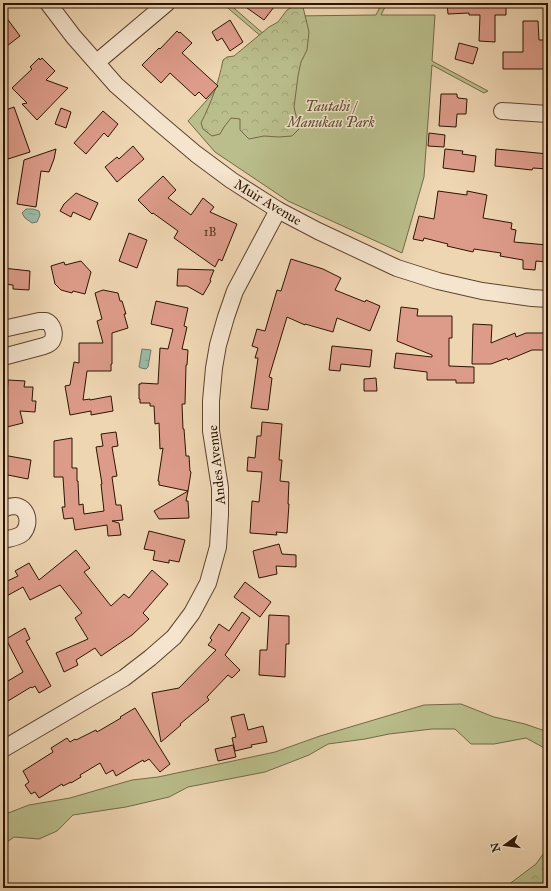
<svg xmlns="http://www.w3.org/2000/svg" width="551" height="891" viewBox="0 0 551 891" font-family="'IM FELL Great Primer',serif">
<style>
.green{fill:#babe8c;stroke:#746946}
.forest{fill:url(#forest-crowns);stroke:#746946}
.water{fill:url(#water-ripples);stroke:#6f7864}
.building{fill:#dd9c8a;stroke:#2d1400}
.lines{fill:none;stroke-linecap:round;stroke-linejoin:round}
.minor-casing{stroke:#5e442d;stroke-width:18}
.minor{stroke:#f5e4ce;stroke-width:16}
.labels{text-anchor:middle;stroke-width:3;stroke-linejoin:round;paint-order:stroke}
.number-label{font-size:12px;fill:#593622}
.park-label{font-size:14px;font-style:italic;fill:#57472a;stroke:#f5e4ce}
.street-label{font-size:14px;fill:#2d1400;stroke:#f5e4ce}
</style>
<defs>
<pattern id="forest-crowns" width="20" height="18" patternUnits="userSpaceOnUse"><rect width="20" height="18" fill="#babe8c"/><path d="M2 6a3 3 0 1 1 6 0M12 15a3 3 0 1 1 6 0" fill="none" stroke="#a0a277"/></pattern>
<pattern id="water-ripples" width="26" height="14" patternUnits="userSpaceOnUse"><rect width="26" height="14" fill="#9bbaa7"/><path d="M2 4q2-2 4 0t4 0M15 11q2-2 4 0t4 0" fill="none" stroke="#869f8e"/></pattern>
</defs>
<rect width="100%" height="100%" fill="#efd6b3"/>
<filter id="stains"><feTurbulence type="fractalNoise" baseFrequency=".005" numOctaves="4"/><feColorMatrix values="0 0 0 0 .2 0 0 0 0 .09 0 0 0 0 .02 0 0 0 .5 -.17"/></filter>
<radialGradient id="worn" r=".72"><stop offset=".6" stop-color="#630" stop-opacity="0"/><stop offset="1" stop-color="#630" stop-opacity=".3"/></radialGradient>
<g class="green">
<path d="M222,3H228L266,36L294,16L376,15L382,3H387L381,15H435L432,61L488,91L484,93L432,65L424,177L402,253L288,201L215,152L188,121L263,38Z"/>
<path d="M461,704L494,717L525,724L548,732V750L526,738L494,744H471L455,729H432L389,734L365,739L328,744L309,755L265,772L188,787L169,797L126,807L73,815L57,831L39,839L14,837L3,845V815L29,805L70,798L132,780L158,777L275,752L320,736L424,705Z"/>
</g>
<g class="forest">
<path d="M295,5L303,7L309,32L307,50L301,62L298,76L294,107L299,129L292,136L279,137L264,136L249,139L240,130V119L231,118L224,127L220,134L212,136L203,129L201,123C211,103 219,82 223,60L227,57L234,56L269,27L278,22L287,10Z"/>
<path d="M548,847V888H504L536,864Z"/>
</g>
<g class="water">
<path d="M26,209H33L39,211L40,215L37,222L32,223L25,218L22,213Z"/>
<path d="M142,349L151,350L148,367L146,369L141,368L139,367Z"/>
</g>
<g class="building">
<path d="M240,3H277L264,20Z"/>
<path d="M447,3H506V15H495V42L479,41L480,15H469V13L448,14Z"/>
<path d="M3,13L20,36L3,49Z"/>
<path d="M230,20L243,42L230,51L222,38L217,41L212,32Z"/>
<path d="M523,21H538L539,40H548V69H503V52H523Z"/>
<path d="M177,31L179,33L180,32L192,43L182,53L218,86L206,99L199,92L195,96L170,73L161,83L142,65L159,48L160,49Z"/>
<path d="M459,43L478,48L473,64L455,59Z"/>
<path d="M39,58L40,60L42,58L55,71L46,80L68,88L37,120L22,104L27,103L12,88L32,69L30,67Z"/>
<path d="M441,94H457V97H458V98L467,99L466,114H457L456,127L439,126Z"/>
<path d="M14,107L30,152L8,159L3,146V111Z"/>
<path d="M61,108L71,112L66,128L55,124Z"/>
<path d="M103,111L118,124L108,137L104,133L86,154L74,143Z"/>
<path d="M429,133L445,135L444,147L428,146Z"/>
<path d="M133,146L144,159L117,182L105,167L117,157L119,159Z"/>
<path d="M56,149L54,159L49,172L41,171L36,207L17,204L24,160Z"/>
<path d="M445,149L463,151L462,154L476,156L474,172L443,168Z"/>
<path d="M496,149L548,154V169L533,168L532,170L495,166Z"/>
<path d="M163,176L176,190L168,198L191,215L203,198L214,207L210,212L237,224L222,261L219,259L215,267L174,238L178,231L153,213L152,214L138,200Z"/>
<path d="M438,191L467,195V191L487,195L483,218L512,223L511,229L516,230L514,242L547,245L546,262L536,261L535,270L523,269V260L500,256L501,253L474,249L473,252L447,246L448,244L424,238L423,241L413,239L419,216L434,219Z"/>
<path d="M76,193L98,203L90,220L73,212L71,217L60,211L64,204Z"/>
<path d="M129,233L147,240L137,268L119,261Z"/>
<path d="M291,259L323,269L341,278L335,290L365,302L366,300L380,306L370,331L337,318L333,332L305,324V325L287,317L269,377L272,378L268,410L251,408L258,358H255L258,348L252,346L257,329L265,331L277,290L281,291Z"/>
<path d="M81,261L91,272L85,294L73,291L72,293L61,290L55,284L51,266L64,262L65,265Z"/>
<path d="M3,268L30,271L29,290L13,289V285L3,284Z"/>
<path d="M178,269L214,270L210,280L211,281L203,295L187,286H177Z"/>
<path d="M103,290L118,293L120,301H122L126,314H124L128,328L112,333V364H111V371H87L83,400L90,399V400L111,396L113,411L91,415V411L70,415L65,386L70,385L74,362L79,363V343H103L97,321L102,319L95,293Z"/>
<path d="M156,301L188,308L184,326L187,327L182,349L188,350L187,365H186L185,404H182L183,429H184L186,456H189L190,471L191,472L188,491L159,485V481H158L163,448L160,449L159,423L155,424L154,406H150V403H140V399H139V384H141V383L158,384L160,348L168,349L173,329L151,324Z"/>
<path d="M401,307L418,309L417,316H452V338H449V366L474,367V383H456V380H427V372L394,368L396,353L432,357V355L397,341Z"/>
<path d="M473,324L492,325L491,343L515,333L516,337L526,333H548V350H532L508,360L507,358L491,364H472Z"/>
<path d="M332,346L372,350L370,367L341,364L340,371L329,370Z"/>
<path d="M376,378L377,391H364V379Z"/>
<path d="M8,380L25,381L24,387H33L32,401H36L35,412L20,411L23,423L3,428V413L6,412Z"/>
<path d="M262,422L282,424L279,460H282L280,481L289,482L288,504H289L287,533L276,532L277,535L250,533L252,501L259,502L262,472L247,471L248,457L255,458L257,436H261Z"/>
<path d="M116,432L118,446L112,447L117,476L112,477L116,505H121L123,520L112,521L119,523L121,535L108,536L107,525L75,530L73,518L64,519L62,507H65L63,477H54V441L72,438V468H77V481H78L79,505L83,504L84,514L104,511L101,484H102L96,447L103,446L101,434Z"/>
<path d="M3,455L31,460L28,479L3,474Z"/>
<path d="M188,491L186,501H188L189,518L159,519L154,511Z"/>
<path d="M149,531L185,540L179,562L169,560V563L153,560L155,551L144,549Z"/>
<path d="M279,544L282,554L296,555V567L276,566L277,574L259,578L253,551Z"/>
<path d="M76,550L90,568L84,572L111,606L124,594L129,598L152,570L168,584L143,613L149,619L132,635L101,656L95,648L76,660L78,665L64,672L56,653L88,639L75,618L82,613L60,585L30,600L23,587L3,598V583L18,576L15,571L29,563L39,580Z"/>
<path d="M245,582L271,602L260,617L234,597Z"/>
<path d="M242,612L250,618L225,655L240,670L232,678L228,675L207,697L209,700L180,724L181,725L161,742L152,693L179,688L216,650L208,645L212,640L210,638L219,624L229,631Z"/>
<path d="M269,615L289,616V644H286L285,677L259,675L260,650H267Z"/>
<path d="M25,628L30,639L26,641L51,686L39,693L35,686L32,688L31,687L3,704V684L23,672L6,639Z"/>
<path d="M135,708L170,764L160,772L149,759L144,762L143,760L116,776L113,770L106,774L100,763L80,775L81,777L71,783V782L63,786L62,784L39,798L35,792L31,794L25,785L29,782L23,771L53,752L51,748L67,738L70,742L75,739L76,740L96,730L97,732L121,718L120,717Z"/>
<path d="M244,714L248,730L263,726L267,742L251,745L252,747L235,751L232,738L236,737L231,717Z"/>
<path d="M233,745L236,757L218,761L215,749Z"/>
</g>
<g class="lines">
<g class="minor-casing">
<g id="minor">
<path d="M48,3L73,36L116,85L157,121L196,154L231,180L278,210L318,231L397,268L438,281L482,291L532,298L548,299"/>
<path d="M97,62L167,3"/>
<path d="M502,111L548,114"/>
<path d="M3,329L39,321C40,321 44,321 46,321C53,324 56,334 52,341C50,344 47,345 44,346L3,357"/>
<path d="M3,509C7,507 11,506 15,506C28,507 31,524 23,533C18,538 10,538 3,540"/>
<path d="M3,749L124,678L150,658L174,637L192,613L208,583L218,547L220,514V488L211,431V401L214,368L218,345L226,317L235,291L278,210"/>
</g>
</g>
<use href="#minor" class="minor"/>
</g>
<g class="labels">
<g class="number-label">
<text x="210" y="236">1B</text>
</g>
<g class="park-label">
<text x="331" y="111">Tautahi /<tspan x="331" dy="16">Manukau Park</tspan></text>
</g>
<g class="street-label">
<text transform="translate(268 202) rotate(31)" y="5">Muir Avenue</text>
<text transform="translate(216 465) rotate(-96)" y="5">Andes Avenue</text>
</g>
</g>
<rect width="551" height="891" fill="none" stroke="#efd6b3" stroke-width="16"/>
<rect x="4" y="4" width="543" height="883" fill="none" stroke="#2d1400" stroke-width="2"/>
<rect x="8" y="8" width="535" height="875" fill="none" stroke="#2d1400"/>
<g transform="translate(505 845) rotate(256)" stroke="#f5e4ce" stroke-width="3" paint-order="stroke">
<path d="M0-3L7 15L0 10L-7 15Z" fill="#2d1400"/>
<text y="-6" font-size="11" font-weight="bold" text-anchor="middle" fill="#2d1400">N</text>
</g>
<rect width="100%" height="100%" filter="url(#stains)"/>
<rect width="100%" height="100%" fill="url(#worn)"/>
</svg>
